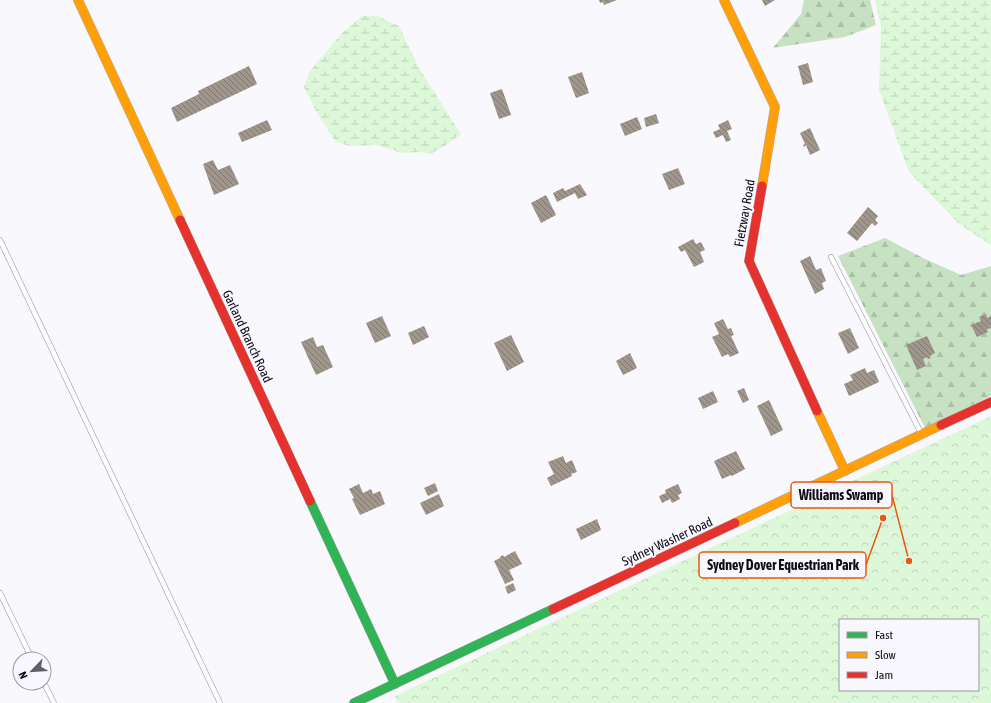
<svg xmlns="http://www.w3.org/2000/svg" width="991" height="703" viewBox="0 0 991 703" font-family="'Asap Condensed',sans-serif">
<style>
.forest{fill:url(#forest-firs)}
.wetland{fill:url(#wetland-marsh)}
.park{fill:url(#park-crowns);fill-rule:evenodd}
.building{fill:url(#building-back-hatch)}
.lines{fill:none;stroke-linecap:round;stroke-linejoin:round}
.lane-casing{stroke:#afadb4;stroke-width:6}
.fast-casing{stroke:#afadb4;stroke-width:10}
.slow-casing{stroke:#afadb4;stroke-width:10}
.jam-casing{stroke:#afadb4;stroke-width:10}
.lane{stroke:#fefeff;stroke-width:4.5}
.fast{stroke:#30b455;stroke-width:9}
.slow{stroke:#ff9f0a;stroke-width:9}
.jam{stroke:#e5322d;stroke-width:9}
.labels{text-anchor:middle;stroke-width:4;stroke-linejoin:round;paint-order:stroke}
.street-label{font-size:13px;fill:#0f0c16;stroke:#f8f7fd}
.leader{fill:none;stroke:#e8590c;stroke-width:1.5}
.callout-dot{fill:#e8590c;stroke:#f8f7fd;stroke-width:1.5}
.callout{fill:#f8f7fd;stroke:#e8590c;stroke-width:1.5}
.callout-label{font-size:14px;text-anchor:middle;font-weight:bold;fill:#0f0c16}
</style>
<defs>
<pattern id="forest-firs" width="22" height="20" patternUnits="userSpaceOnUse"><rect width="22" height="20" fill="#c7e2c3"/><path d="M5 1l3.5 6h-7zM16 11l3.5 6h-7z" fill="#aac1a7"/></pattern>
<pattern id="wetland-marsh" width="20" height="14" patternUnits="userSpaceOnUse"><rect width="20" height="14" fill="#ddf7d9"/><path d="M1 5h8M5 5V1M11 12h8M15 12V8" fill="none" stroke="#bcd3ba"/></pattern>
<pattern id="park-crowns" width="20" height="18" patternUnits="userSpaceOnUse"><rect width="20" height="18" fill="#ddf7d9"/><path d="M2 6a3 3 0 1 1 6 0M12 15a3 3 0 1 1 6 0" fill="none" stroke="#bcd3ba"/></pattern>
<pattern id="building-back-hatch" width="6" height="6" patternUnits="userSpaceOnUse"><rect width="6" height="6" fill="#a0968c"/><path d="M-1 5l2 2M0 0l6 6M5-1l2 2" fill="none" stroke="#817971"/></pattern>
</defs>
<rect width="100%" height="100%" fill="#f9f8fc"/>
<g class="forest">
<path d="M804,0H870L876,25L845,37L773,48L801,14Z"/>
<path d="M885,238L923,258L961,275L991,266V396L925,428L838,256Z"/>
</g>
<g class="wetland">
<path d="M875,0H991V245L959,224L909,172L879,90L881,26Z"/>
<path d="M362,16H377L399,26L419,68L461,134L442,148L430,154L420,152L402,153L376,145L349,146L335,141L316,111L304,87L310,71L341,34Z"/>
</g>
<path class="park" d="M991,416V703H398L395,696ZM840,620H978V690H840Z"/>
<g class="building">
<path d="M599,0H617L604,5L603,2L600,3Z"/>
<path d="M762,0H775L765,6Z"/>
<path d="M808,63L813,82L803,85L798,66Z"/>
<path d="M249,66L257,84L177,122L171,108L199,94L198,91Z"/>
<path d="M582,72L589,93L576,98L568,77Z"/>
<path d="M502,89L511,115L499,119L490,93Z"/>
<path d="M656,114L659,123L646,127L644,118Z"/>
<path d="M637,117L642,129L625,136L620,124Z"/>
<path d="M267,120L272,130L242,142L238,133Z"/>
<path d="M728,120L732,129L727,131L731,140L726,142L723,135L716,138L713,132L720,129L718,125Z"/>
<path d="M810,128L820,150L810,155L806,145L804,147L803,145L805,144L800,133Z"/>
<path d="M213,160L218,170L230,165L239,184L214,195L203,164Z"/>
<path d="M678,168L685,184L669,190L662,174Z"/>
<path d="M580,184L587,195L578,199L575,193L557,202L553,193L563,188L565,191Z"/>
<path d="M546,195L556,215L541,223L531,203Z"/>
<path d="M868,207L878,216L875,220L878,223L875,226L872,223L857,241L847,233Z"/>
<path d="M693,239L696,244L701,242L705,250L700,252L704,262L694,267L685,250L681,252L678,247Z"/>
<path d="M810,256L816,270L821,268L826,281L822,283L824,289L815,294L800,261Z"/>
<path d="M986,314L987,318L991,316V328L987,329L988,332L977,337L971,325L981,321L979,317Z"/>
<path d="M382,316L391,336L375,343L366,323Z"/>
<path d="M723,319L728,329L731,328L734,335L731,336L739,353L730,357L728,354L722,357L712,337L719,334L714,323Z"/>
<path d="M424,326L429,337L413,345L408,333Z"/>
<path d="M850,328L859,348L848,354L838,333Z"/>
<path d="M511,335L524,362L507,371L494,343Z"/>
<path d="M927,336L935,353L930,356L931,358L928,359L927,357L923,359L926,366L917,370L906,345Z"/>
<path d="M313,337L317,347L323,345L333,367L316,375L301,342Z"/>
<path d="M630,353L637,368L623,375L616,361Z"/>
<path d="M865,368L867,373L874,370L879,382L849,396L844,384L853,380L850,375Z"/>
<path d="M744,388L749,400L743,403L737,391Z"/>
<path d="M713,391L718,402L703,409L698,398Z"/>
<path d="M769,400L783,430L771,436L757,406Z"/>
<path d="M736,451L745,469L732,476L731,475L722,479L714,461Z"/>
<path d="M563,456L566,463L572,460L577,472L571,474L572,476L551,486L547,478L554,474L548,462Z"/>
<path d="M435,483L438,491L428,496L424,488Z"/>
<path d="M359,484L363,493L371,489L373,494L380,491L385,504L360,515L352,499L354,498L349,489Z"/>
<path d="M678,484L682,493L678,495L680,499L672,503L670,499L662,503L659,496L666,493L665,490Z"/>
<path d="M439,494L444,506L426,515L420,503Z"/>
<path d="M597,519L601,530L581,540L576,529Z"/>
<path d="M515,551L522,564L509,570L514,580L505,584L494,561L500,558V557L503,555L504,557Z"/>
<path d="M513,583L516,590L508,594L505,587Z"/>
</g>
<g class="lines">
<g class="lane-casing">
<g id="lane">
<path d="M0,240L220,703"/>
<path d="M831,257L921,433"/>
<path d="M0,593L32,659"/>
<path d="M44,683L54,703"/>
</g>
</g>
<g class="fast-casing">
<g id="fast">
<path d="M310,501L395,684"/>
<path d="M354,703L553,609"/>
</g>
</g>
<g class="slow-casing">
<g id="slow">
<path d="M78,0L180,220"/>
<path d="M724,0L775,107L762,186"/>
<path d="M817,411L845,471"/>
<path d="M735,523L941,425"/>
</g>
</g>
<g class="jam-casing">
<g id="jam">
<path d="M762,186L749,261L817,411"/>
<path d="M180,220L310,501"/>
<path d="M941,425L991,402"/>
<path d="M553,609L735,523"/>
</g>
</g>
<use href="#lane" class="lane"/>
<use href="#fast" class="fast"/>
<use href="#slow" class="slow"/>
<use href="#jam" class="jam"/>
</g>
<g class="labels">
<g class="street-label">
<text transform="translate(744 213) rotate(-80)" y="5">Fietzway Road</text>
<text transform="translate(248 336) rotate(65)" y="5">Garland Branch Road</text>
<text transform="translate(667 541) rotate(-25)" y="5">Sydney Washer Road</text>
</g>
</g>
<path class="leader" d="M909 561L892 495M883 518L866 565"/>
<g class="callout-dot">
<circle cx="909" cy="561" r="4"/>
<circle cx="883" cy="518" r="4"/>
</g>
<g class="callout">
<rect x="791" y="482" width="101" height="26" rx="4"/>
<rect x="699" y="552" width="167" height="26" rx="4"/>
</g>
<g class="callout-label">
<text x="841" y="500">Williams Swamp</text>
<text x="783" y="570">Sydney Dover Equestrian Park</text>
</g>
<rect x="839" y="619" width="140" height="72" fill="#f8f7fd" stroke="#9b99a1"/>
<rect x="847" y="632" width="20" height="6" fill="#30b455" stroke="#9b99a1"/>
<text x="875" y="639" font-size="12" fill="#0f0c16">Fast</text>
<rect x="847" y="652" width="20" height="6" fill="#ff9f0a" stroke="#9b99a1"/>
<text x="875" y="659" font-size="12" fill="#0f0c16">Slow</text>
<rect x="847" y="672" width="20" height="6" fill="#e5322d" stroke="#9b99a1"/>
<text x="875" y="679" font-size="12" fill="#0f0c16">Jam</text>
<g transform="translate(32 671) rotate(245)"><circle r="19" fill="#f8f7fd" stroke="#9b99a1"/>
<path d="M0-3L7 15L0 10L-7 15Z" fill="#615f66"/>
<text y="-6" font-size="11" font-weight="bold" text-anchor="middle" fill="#0f0c16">N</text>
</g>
</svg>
